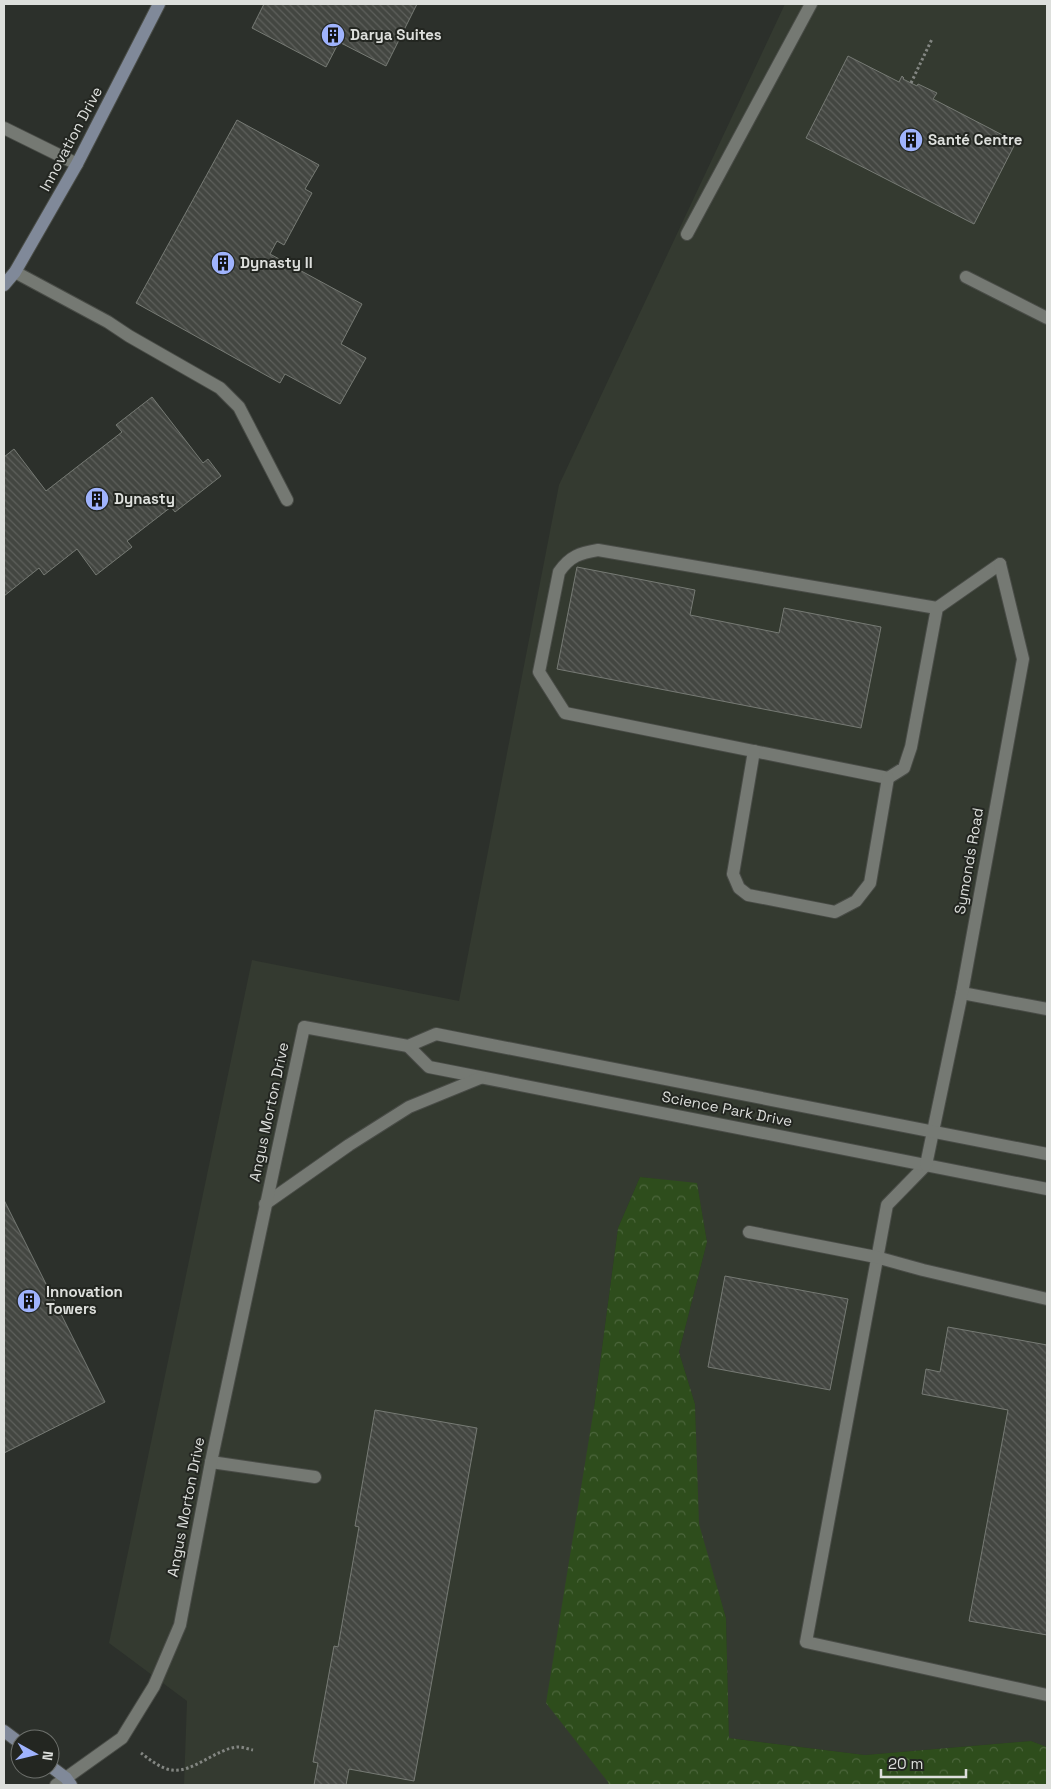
<svg xmlns="http://www.w3.org/2000/svg" width="1051" height="1789" viewBox="0 0 1051 1789" font-family="'Space Grotesk',sans-serif">
<style>
.built{fill:#343a30}
.forest{fill:url(#forest-crowns)}
.building{fill:url(#building-back-hatch);stroke:#767a74}
.lines{fill:none;stroke-linecap:round;stroke-linejoin:round}
.lane-casing{stroke:#494c47;stroke-width:14}
.street-casing{stroke:#494c47;stroke-width:14}
.secondary-casing{stroke:#494c47;stroke-width:14}
.path{stroke:#838682;stroke-width:3;stroke-dasharray:2.5 2.5;stroke-linecap:butt}
.lane{stroke:#757973;stroke-width:12}
.street{stroke:#757973;stroke-width:12}
.secondary{stroke:#808999;stroke-width:12}
.labels{text-anchor:middle;stroke-width:4;stroke-linejoin:round;paint-order:stroke}
.poi-label{font-size:15px;font-weight:bold;fill:#dddfdc;stroke:#232621;text-anchor:start}
.street-label{font-size:15px;fill:#dddfdc;stroke:#232621}
</style>
<defs>
<pattern id="forest-crowns" width="20" height="18" patternUnits="userSpaceOnUse" patternTransform="scale(1.25)"><rect width="20" height="18" fill="#2e4d1c"/><path d="M2 6a3 3 0 1 1 6 0M12 15a3 3 0 1 1 6 0" fill="none" stroke="#4c663c"/></pattern>
<pattern id="building-back-hatch" width="6" height="6" patternUnits="userSpaceOnUse" patternTransform="scale(1.25)"><rect width="6" height="6" fill="#434641"/><path d="M-1 5l2 2M0 0l6 6M5-1l2 2" fill="none" stroke="#5e605c"/></pattern>
</defs>
<rect width="100%" height="100%" fill="#2c302b"/>
<path class="built" d="M785,4H1047V1747L1031,1741L865,1755L729,1738L726,1618L698,1524L695,1404L679,1352L707,1242L697,1184L640,1177L618,1228L594,1408L608,1785H184L187,1701L109,1643L252,960L459,1001L559,485Z"/>
<path class="forest" d="M640,1177L697,1183L707,1242L679,1352L695,1404L699,1524L726,1618L729,1738L865,1755L1031,1741L1047,1747V1785H608V1782L546,1703L594,1408L618,1228Z"/>
<g class="building">
<path d="M264,4H417L386,66L339,42L326,67L252,28Z"/>
<path d="M848,56L899,82L902,76L904,78L903,79L917,86L918,84L937,93L933,99L1016,142L974,224L806,138Z"/>
<path d="M237,120L319,165L305,189L312,193L284,245L277,241L270,254L362,304L341,344L366,358L340,404L285,374L280,383L136,303Z"/>
<path d="M152,397L203,463L208,459L221,476L175,512L171,507L127,541L132,547L96,575L77,549L44,575L39,568L4,596V457L14,449L46,491L122,432L116,425Z"/>
<path d="M577,567L695,590L690,615L779,633L784,608L881,627L861,728L557,669Z"/>
<path d="M4,1200L105,1402L4,1453Z"/>
<path d="M725,1276L848,1299L830,1390L708,1367Z"/>
<path d="M948,1327L1047,1345V1635L969,1621L1008,1410L922,1394L926,1369L940,1372Z"/>
<path d="M375,1410L477,1428L414,1781L349,1769L346,1785H314L318,1763L313,1762L334,1646L338,1647L359,1527L355,1526Z"/>
</g>
<g class="lines">
<g class="lane-casing">
<g id="lane">
<path d="M4,128L77,164"/>
<path d="M687,234L811,4"/>
<path d="M15,272L108,322L129,336L220,388L239,407L287,500"/>
<path d="M966,277L1047,318"/>
<path d="M937,608L598,550C580,553 570,556 559,572L539,672L565,713L888,778L904,768L911,747L937,608L1000,564"/>
<path d="M754,751L733,874L739,888L748,895L835,912L856,901L870,883L888,778"/>
<path d="M962,993L1047,1009"/>
<path d="M926,1165L887,1205L806,1642L1047,1695"/>
<path d="M749,1232L876,1257L923,1270L1047,1299"/>
<path d="M211,1462L315,1477"/>
<path d="M56,1785L66,1778"/>
</g>
</g>
<g class="street-casing">
<g id="street">
<path d="M408,1046L429,1067L1047,1189"/>
<path d="M926,1165L962,993L1023,659L1000,564"/>
<path d="M265,1204L349,1145L409,1107L480,1078"/>
<path d="M66,1778L122,1738L154,1686L180,1625L211,1462L304,1027L408,1046L436,1034L1047,1154"/>
</g>
</g>
<g class="secondary-casing">
<g id="secondary">
<path d="M4,285L15,272L77,164L159,4"/>
<path d="M4,1731L20,1743"/>
<path d="M50,1766L66,1778L71,1785"/>
</g>
</g>
<g class="path">
<path d="M911,83L932,39"/>
<path d="M141,1753C149,1759 161,1769 172,1770C193,1773 217,1748 238,1747C243,1747 248,1749 253,1750"/>
</g>
<use href="#lane" class="lane"/>
<use href="#street" class="street"/>
<use href="#secondary" class="secondary"/>
</g>
<defs>
<g id="building-disc" transform="scale(1.25)"><circle r="9.5" fill="#9fb3fd" stroke="#232621"/><path d="M-4-6H4V6H1V3H-1V6H-4ZM-2.5-4.3h1.7v1.8h-1.7ZM.8-4.3h1.7v1.8H.8ZM-2.5-1h1.7V.8h-1.7ZM.8-1h1.7V.8H.8Z" fill="#111"/></g>
</defs>
<g fill-rule="evenodd">
<use href="#building-disc" x="333" y="35"/>
<use href="#building-disc" x="911" y="140"/>
<use href="#building-disc" x="223" y="263"/>
<use href="#building-disc" x="97" y="499"/>
<use href="#building-disc" x="29" y="1301"/>
</g>
<g class="labels">
<g class="poi-label">
<text x="350" y="40">Darya Suites</text>
<text x="928" y="145">Santé Centre</text>
<text x="240" y="268">Dynasty II</text>
<text x="114" y="504">Dynasty</text>
<text x="46" y="1297">Innovation<tspan x="46" dy="17">Towers</tspan></text>
</g>
<g class="street-label">
<text transform="translate(71 139) rotate(-62)" y="5">Innovation Drive</text>
<text transform="translate(969 861) rotate(-80)" y="5">Symonds Road</text>
<text transform="translate(727 1109) rotate(11)" y="5">Science Park Drive</text>
<text transform="translate(269 1112) rotate(-78)" y="5">Angus Morton Drive</text>
<text transform="translate(186 1507) rotate(-79)" y="5">Angus Morton Drive</text>
</g>
</g>
<rect width="1051" height="1789" fill="none" stroke="#dddfdc" stroke-width="10"/>
<g transform="translate(35 1754) rotate(98)"><circle r="24" fill="#232621" stroke="#6d706c"/>
<path d="M0-4L9 19L0 12L-9 19Z" fill="#9fb3fd"/>
<text y="-8" font-size="14" font-weight="bold" text-anchor="middle" fill="#dddfdc">N</text>
</g>
<path d="M881 1769v8h85v-8" fill="none" stroke="#dddfdc" stroke-width="2.5"/>
<text x="888" y="1769" font-size="15" fill="#dddfdc" stroke="#232621" stroke-width="4" paint-order="stroke">20 m</text>
</svg>
